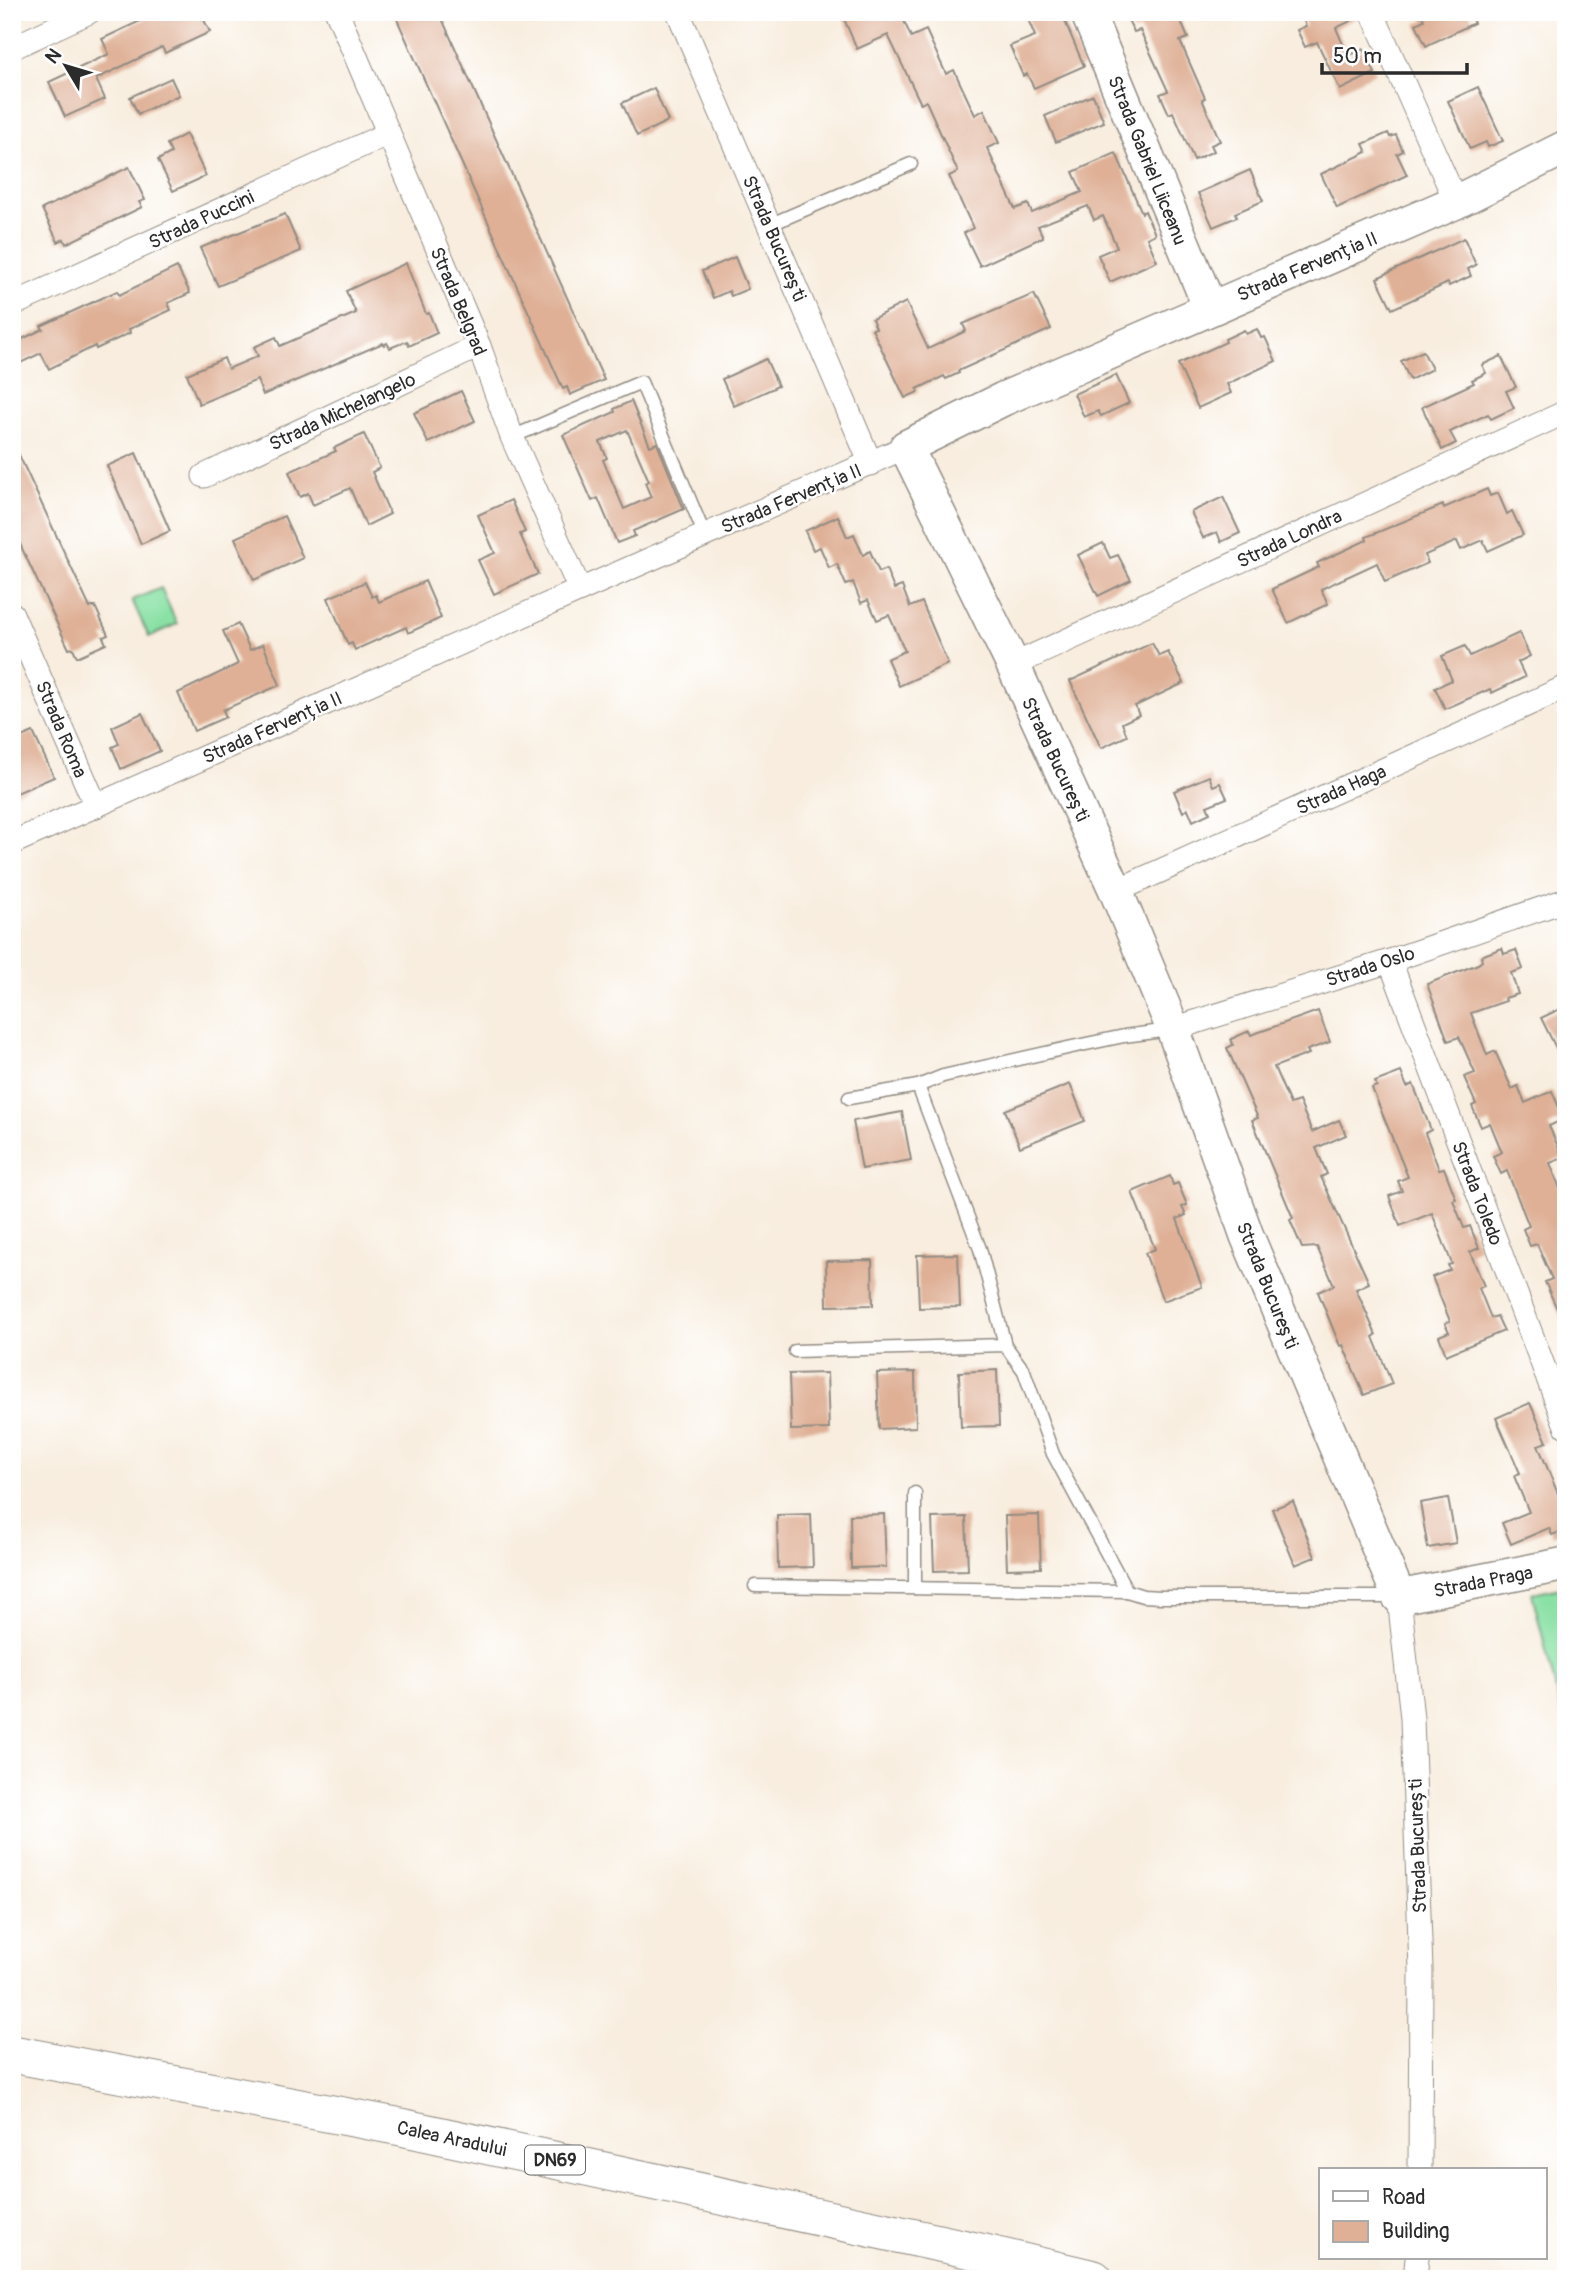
<svg xmlns="http://www.w3.org/2000/svg" width="1578" height="2291" viewBox="0 0 1578 2291" font-family="Pangolin,sans-serif">
<style>
.green{fill:#89e1a5;stroke:#5a8668;stroke-width:2}
.building{fill:#dfb096;fill-rule:evenodd}
.lines{fill:none;stroke-linecap:round;stroke-linejoin:round}
.lane-casing{stroke:#928c84;stroke-width:15}
.street-casing{stroke:#928c84;stroke-width:25}
.secondary-casing{stroke:#928c84;stroke-width:36}
.primary-casing{stroke:#928c84;stroke-width:39}
.lane{stroke:#fff;stroke-width:12}
.street{stroke:#fff;stroke-width:23}
.secondary{stroke:#fff;stroke-width:33}
.primary{stroke:#fff;stroke-width:37}
.labels{text-anchor:middle;stroke-width:5;stroke-linejoin:round;paint-order:stroke}
.shield{fill:#fff;stroke:#6b6b6b;stroke-width:2}
.shield-label{font-size:18px;font-weight:bold;fill:#2b2b2b}
.street-label{font-size:19px;fill:#2b2b2b;stroke:#fff}
</style>
<rect width="100%" height="100%" fill="#fff"/>
<filter id="ink" filterUnits="userSpaceOnUse"><feTurbulence type="fractalNoise" baseFrequency=".0143" numOctaves="2"/><feDisplacementMap in="SourceGraphic" scale="14" xChannelSelector="R" yChannelSelector="G"/><feConvolveMatrix kernelMatrix="1 2 1 2 8 2 1 2 1" color-interpolation-filters="sRGB"/></filter>
<filter id="wash" filterUnits="userSpaceOnUse"><feTurbulence type="fractalNoise" baseFrequency=".00686" numOctaves="4" result="noise"/><feDisplacementMap in="SourceGraphic" scale="28" xChannelSelector="R" yChannelSelector="G"/><feGaussianBlur stdDeviation="1.57" result="paint"/><feColorMatrix in="noise" values="0 0 0 0 0 0 0 0 0 0 0 0 0 0 0 0 0 1.4 0 .05"/><feComposite in="paint" operator="in"/></filter>
<g filter="url(#wash)">
<rect width="100%" height="100%" fill="#f8edde"/>
<g class="green">
<path d="M161,588L177,624L149,637L132,600Z"/>
<path d="M1566,1586V1732L1532,1593Z"/>
</g>
<g id="blocks">
<g class="building">
<path d="M159,12H200L210,32L165,53L162,47L96,79L105,99L65,117L49,82L109,54L102,39Z"/>
<path d="M405,12H439L604,380L570,395L567,387L563,389L396,17Z"/>
<path d="M860,12H900L911,37L926,30L946,74L954,70L975,115L984,110L999,143L987,148L1015,209L1028,204L1032,213L1082,192L1073,172L1116,153L1142,213L1145,211L1155,234L1147,238L1157,261L1110,282L1098,255L1117,247L1103,216L1094,220L1088,206L1038,226L1043,237L980,266L964,233L973,228L949,176L958,172L926,101L921,104L888,35L857,49L844,19Z"/>
<path d="M1025,12H1061L1084,66L1034,88L1027,74L1023,76L1010,46L1035,36Z"/>
<path d="M1141,12H1177L1188,38L1180,41L1205,98L1202,99L1220,141L1211,145L1214,151L1194,160L1173,112L1169,114L1160,94L1168,91L1140,30L1134,32L1127,18Z"/>
<path d="M1300,12H1358L1359,17L1336,28L1348,56L1364,49L1375,73L1340,90L1317,42L1305,47L1297,30L1306,26Z"/>
<path d="M1421,12H1469L1474,23L1426,46L1416,24L1424,20Z"/>
<path d="M171,78L179,95L138,114L130,97Z"/>
<path d="M1478,87L1503,141L1488,147L1486,142L1470,149L1448,101Z"/>
<path d="M654,88L668,121L637,136L622,103Z"/>
<path d="M1093,95L1104,122L1056,142L1045,116Z"/>
<path d="M1388,133L1390,137L1396,135L1403,151L1397,154L1407,175L1337,208L1321,174L1367,152L1363,144Z"/>
<path d="M186,134L206,176L173,191L158,160L171,153L167,144Z"/>
<path d="M129,167L145,200L139,202L142,207L66,244L64,239L58,242L42,209Z"/>
<path d="M1250,170L1263,201L1235,213L1237,217L1213,227L1198,193Z"/>
<path d="M285,214L301,251L218,286L200,248Z"/>
<path d="M1464,238L1476,265L1468,269L1471,276L1449,286L1448,283L1392,309L1377,278Z"/>
<path d="M735,257L748,289L731,296L729,291L713,298L702,271Z"/>
<path d="M406,263L426,314L429,313L437,333L409,346L407,341L390,348L387,343L384,345L383,343L263,395L257,380L199,404L187,374L224,358L228,369L258,356L254,347L276,337L280,346L356,313L346,291Z"/>
<path d="M177,267L190,293L168,303L171,310L129,329L130,333L96,349L95,346L49,369L41,353L12,367V344L43,329L41,326L117,291L119,295Z"/>
<path d="M1034,294L1051,329L958,371L959,373L946,379L944,376L917,389L918,392L905,398L872,329L876,328L872,319L906,302L928,349L966,331L963,324Z"/>
<path d="M1257,329L1261,338L1265,337L1276,361L1227,384L1231,393L1198,408L1178,364L1226,342L1225,339L1244,330L1246,334Z"/>
<path d="M1423,351L1432,369L1410,380L1401,361Z"/>
<path d="M1501,356L1516,387L1506,391L1514,408L1491,419L1488,414L1450,432L1456,443L1442,450L1422,407L1474,383L1472,380L1486,373L1482,365Z"/>
<path d="M766,359L778,386L734,406L722,379Z"/>
<path d="M1116,375L1129,403L1101,416L1098,411L1084,417L1074,394Z"/>
<path d="M461,391L475,421L428,443L414,413Z"/>
<path d="M631,401L650,446L657,443L684,509L633,531L635,536L617,543L598,498L592,501L563,435L615,412L614,409ZM627,430L649,481L645,483L651,497L624,509L603,460L607,458L600,442Z"/>
<path d="M364,434L380,468L372,472L390,514L366,526L350,488L313,505L308,493L300,497L289,472L336,451L334,448Z"/>
<path d="M12,440L90,608L95,606L108,635L103,637L106,644L77,657L73,648L69,649L12,527Z"/>
<path d="M136,453L170,531L141,544L107,466Z"/>
<path d="M1487,489L1490,496L1498,493L1507,514L1512,511L1523,535L1488,551L1483,540L1461,550L1457,541L1425,555L1428,563L1385,582L1377,563L1321,589L1328,604L1288,623L1272,589L1319,567L1317,563L1367,540L1366,537L1443,505L1444,508Z"/>
<path d="M1223,497L1240,533L1221,542L1217,532L1203,538L1191,512Z"/>
<path d="M511,500L525,532L520,534L538,574L494,594L478,560L495,553L478,515Z"/>
<path d="M284,516L303,558L254,580L235,538Z"/>
<path d="M838,516L847,537L854,534L863,555L870,551L879,572L886,569L894,589L902,586L910,607L922,602L948,664L899,686L887,659L905,651L889,615L877,620L868,600L861,603L853,582L846,585L837,564L829,568L820,547L813,550L805,531Z"/>
<path d="M1103,543L1110,558L1118,555L1131,580L1098,596L1078,555Z"/>
<path d="M425,581L441,618L408,633L406,627L355,650L352,643L348,645L328,598L365,582L372,597L376,595L379,602Z"/>
<path d="M238,624L250,650L263,644L280,685L223,710L226,717L194,731L178,693L238,664L223,631Z"/>
<path d="M1519,633L1530,656L1518,662L1525,677L1492,693L1490,689L1445,709L1435,688L1452,680L1442,656L1465,646L1470,656Z"/>
<path d="M1152,643L1159,656L1168,652L1184,683L1135,706L1139,715L1122,723L1127,736L1101,748L1070,681Z"/>
<path d="M142,713L160,751L121,769L112,747L119,744L112,727Z"/>
<path d="M33,732L54,777L12,795V741Z"/>
<path d="M1209,776L1213,786L1220,783L1227,798L1207,806L1210,813L1193,821L1188,809L1183,812L1174,791Z"/>
<path d="M1502,948L1504,954L1516,950L1523,969L1511,973L1518,994L1505,998L1506,1001L1471,1013L1487,1055L1495,1051L1512,1089L1518,1086L1525,1103L1552,1091L1564,1119L1549,1126L1563,1158L1550,1163L1566,1204V1329L1545,1282L1552,1279L1537,1244L1530,1246L1523,1229L1529,1226L1507,1171L1501,1174L1493,1156L1502,1152L1490,1123L1481,1127L1472,1106L1476,1104L1464,1077L1475,1073L1459,1037L1448,1041L1427,984L1478,964L1482,961L1481,956Z"/>
<path d="M1566,1006V1068L1541,1018Z"/>
<path d="M1318,1011L1330,1042L1307,1050L1309,1054L1274,1067L1290,1104L1299,1101L1312,1132L1339,1120L1346,1135L1316,1148L1327,1174L1321,1177L1369,1283L1356,1289L1376,1335L1373,1337L1392,1384L1364,1395L1343,1345L1340,1346L1318,1292L1334,1285L1317,1247L1302,1248L1290,1220L1293,1218L1252,1120L1258,1118L1227,1048L1233,1045L1231,1039L1249,1031L1251,1035Z"/>
<path d="M1401,1072L1407,1087L1413,1084L1431,1130L1425,1133L1439,1169L1444,1168L1456,1199L1453,1200L1464,1228L1470,1226L1479,1248L1470,1252L1484,1286L1479,1288L1491,1318L1497,1316L1504,1331L1446,1355L1439,1336L1449,1332L1445,1323L1450,1321L1432,1277L1450,1270L1448,1265L1452,1264L1432,1213L1400,1226L1389,1196L1402,1191L1398,1181L1408,1177L1372,1088L1377,1086L1375,1082Z"/>
<path d="M1070,1084L1085,1121L1020,1147L1005,1110Z"/>
<path d="M902,1112L911,1160L862,1169L853,1121Z"/>
<path d="M1170,1176L1173,1185L1178,1183L1187,1205L1182,1207L1186,1215L1177,1219L1202,1287L1163,1301L1145,1253L1155,1249L1132,1192Z"/>
<path d="M958,1254L960,1307L919,1308L917,1255Z"/>
<path d="M872,1260L873,1305L827,1306L826,1261Z"/>
<path d="M997,1370L999,1426L961,1427L959,1372Z"/>
<path d="M915,1372L916,1427L879,1429L877,1373Z"/>
<path d="M827,1373L829,1429L791,1430L789,1374Z"/>
<path d="M1530,1403L1547,1442L1538,1445L1560,1499L1566,1497V1530L1552,1535L1549,1528L1511,1544L1502,1523L1529,1512L1514,1476L1520,1473L1496,1418Z"/>
<path d="M1448,1498L1456,1543L1428,1548L1420,1503Z"/>
<path d="M1293,1501L1315,1557L1295,1565L1272,1509Z"/>
<path d="M811,1514L813,1567L778,1568L777,1515Z"/>
<path d="M884,1514L886,1567L851,1568L850,1515Z"/>
<path d="M1039,1515L1041,1568L1007,1569L1005,1516Z"/>
<path d="M966,1517L968,1570L934,1571L932,1518Z"/>
</g>
</g>
</g>
<g filter="url(#ink)">
<use href="#blocks" fill-opacity="0" stroke="#928c84" stroke-width="2"/>
<g class="lines">
<g class="lane-casing">
<g id="lane">
<path d="M769,225L911,164"/>
<path d="M512,437L641,382L705,536"/>
<path d="M918,1086L980,1249L1005,1345"/>
<path d="M849,1098L918,1086L943,1076L1072,1047L1124,1036L1170,1030"/>
<path d="M795,1351L1005,1345L1024,1371L1053,1454L1127,1591L1143,1596L1161,1597H1395"/>
<path d="M915,1493V1588"/>
<path d="M755,1586L1127,1591"/>
</g>
</g>
<g class="street-casing">
<g id="street">
<path d="M337,12L479,346L512,437L580,590"/>
<path d="M678,12L871,464"/>
<path d="M1372,12L1456,202"/>
<path d="M14,47L89,12"/>
<path d="M12,305L389,133"/>
<path d="M204,476L479,346"/>
<path d="M12,614L96,806"/>
<path d="M1013,665L1566,412"/>
<path d="M12,843L580,590L906,447"/>
<path d="M1116,891L1566,687"/>
<path d="M1390,961L1566,1426"/>
<path d="M1173,1029L1390,961L1566,900"/>
<path d="M1399,1597L1412,1718L1421,1970L1420,2170"/>
<path d="M1415,2279L1417,2258"/>
</g>
</g>
<g class="secondary-casing">
<g id="secondary">
<path d="M1087,12L1210,308"/>
<path d="M1566,147L1456,202L1003,399L906,447L1013,665L1116,891L1173,1029L1247,1236L1399,1597L1566,1564"/>
</g>
</g>
<g class="primary-casing">
<path id="primary" d="M12,2054L396,2126L985,2253L1094,2279"/>
</g>
<use href="#lane" class="lane"/>
<use href="#street" class="street"/>
<use href="#secondary" class="secondary"/>
<use href="#primary" class="primary"/>
</g>
</g>
<g class="labels">
<rect class="shield" x="525" y="2145.5" width="60" height="29" rx="5"/>
<g class="shield-label">
<text x="555" y="2166">DN69</text>
</g>
<g class="street-label">
<text transform="translate(1148 160) rotate(68)" y="7">Strada Gabriel Liiceanu</text>
<text transform="translate(201 219) rotate(-25)" y="7">Strada Puccini</text>
<text transform="translate(775 238) rotate(67)" y="7">Strada București</text>
<text transform="translate(1307 266) rotate(-23)" y="7">Strada Fervenția II</text>
<text transform="translate(459 301) rotate(67)" y="7">Strada Belgrad</text>
<text transform="translate(342 411) rotate(-25)" y="7">Strada Michelangelo</text>
<text transform="translate(791 498) rotate(-23)" y="7">Strada Fervenția II</text>
<text transform="translate(1289 538) rotate(-25)" y="7">Strada Londra</text>
<text transform="translate(272 727) rotate(-24)" y="7">Strada Fervenția II</text>
<text transform="translate(62 729) rotate(67)" y="7">Strada Roma</text>
<text transform="translate(1056 759) rotate(65)" y="7">Strada București</text>
<text transform="translate(1341 789) rotate(-24)" y="7">Strada Haga</text>
<text transform="translate(1370 966) rotate(-18)" y="7">Strada Oslo</text>
<text transform="translate(1478 1193) rotate(69)" y="7">Strada Toledo</text>
<text transform="translate(1268 1285) rotate(68)" y="7">Strada București</text>
<text transform="translate(1483 1581) rotate(-11)" y="7">Strada Praga</text>
<text transform="translate(1417 1846) rotate(-92)" y="7">Strada București</text>
<text transform="translate(452 2138) rotate(12)" y="7">Calea Aradului</text>
</g>
</g>
<rect width="1578" height="2291" fill="none" stroke="#fff" stroke-width="42"/>
<rect x="1319" y="2168" width="228" height="91" fill="#ffffff" stroke="#aaaaaa" stroke-width="2"/>
<rect x="1333" y="2191" width="35" height="10" fill="#ffffff" stroke="#aaaaaa" stroke-width="2"/>
<text x="1382" y="2204" font-size="21" fill="#2b2b2b">Road</text>
<rect x="1333" y="2221" width="35" height="21" fill="#dfb096" stroke="#aaaaaa" stroke-width="2"/>
<text x="1382" y="2238" font-size="21" fill="#2b2b2b">Building</text>
<g transform="translate(66 66) rotate(308)" stroke="#ffffff" stroke-width="5" paint-order="stroke">
<path d="M0-5L12 26L0 18L-12 26Z" fill="#2b2b2b"/>
<text y="-10" font-size="19" font-weight="bold" text-anchor="middle" fill="#2b2b2b">N</text>
</g>
<path d="M1322 63v10h145v-10" fill="none" stroke="#2b2b2b" stroke-width="3.5"/>
<text x="1333" y="63" font-size="21" fill="#2b2b2b" stroke="#ffffff" stroke-width="5" paint-order="stroke">50 m</text>
</svg>
